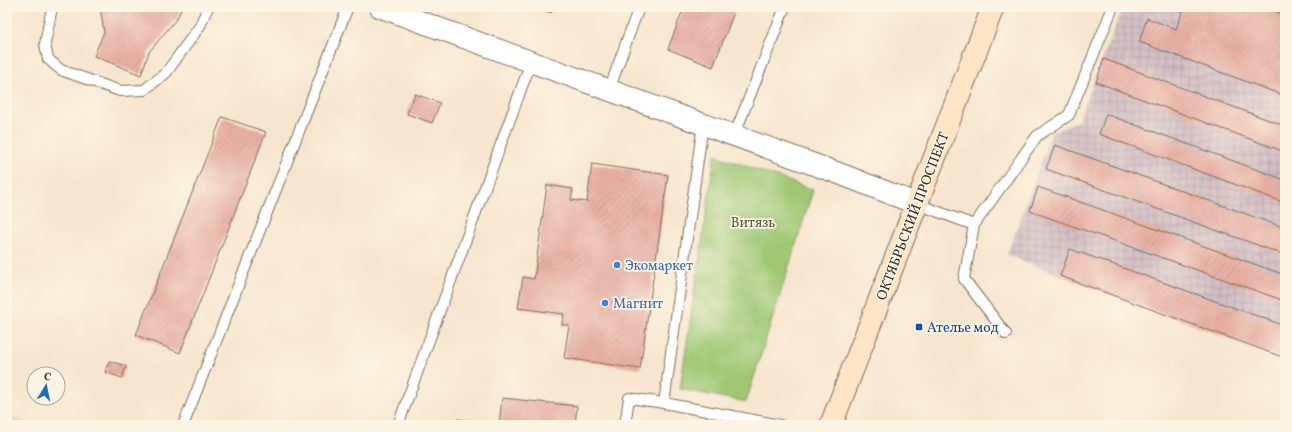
<svg xmlns="http://www.w3.org/2000/svg" width="1292" height="432" viewBox="0 0 1292 432" font-family="Vollkorn,serif">
<style>
.built{fill:#f7d0ce}
.industrial{fill:url(#industrial-grid)}
.park{fill:#9fc773;stroke:#6d7848}
.building{fill:url(#building-hatch)}
.lines{fill:none;stroke-linecap:round;stroke-linejoin:round}
.service-casing{stroke:#7d6c5c;stroke-width:12}
.minor-casing{stroke:#7d6c5c;stroke-width:23}
.secondary-casing{stroke:#7d6c5c;stroke-width:24}
.service{stroke:#fff;stroke-width:10}
.minor{stroke:#fff;stroke-width:21}
.secondary{stroke:#ffe4c6;stroke-width:22}
.shop-dot{fill:#3f7fe0;stroke:#fcf5e5;stroke-width:1.5}
.transit-dot{fill:#1a4fb4;stroke:#fcf5e5;stroke-width:1.5}
.labels{text-anchor:middle;stroke-width:3.5;stroke-linejoin:round;paint-order:stroke}
.street-label{font-size:14px;fill:#3b2a1e;stroke:#fcf5e5}
.park-label{font-size:14px;fill:#595938;stroke:#fcf5e5}
.shop-label{font-size:14px;fill:#366cbe;stroke:#fcf5e5;text-anchor:start}
.transit-label{font-size:14px;fill:#164399;stroke:#fcf5e5;text-anchor:start}
</style>
<defs>
<pattern id="industrial-grid" width="8" height="8" patternUnits="userSpaceOnUse"><rect width="8" height="8" fill="#d2bec4"/><path d="M0 4h8M4 0v8" fill="none" stroke="#b5a3a8"/></pattern>
<pattern id="building-hatch" width="6" height="6" patternUnits="userSpaceOnUse"><rect width="6" height="6" fill="#e9b1a4"/><path d="M-1 1l2-2M0 6l6-6M5 7l2-2" fill="none" stroke="#c9988d"/></pattern>
</defs>
<rect width="100%" height="100%" fill="#fcf5e5"/>
<filter id="ink" filterUnits="userSpaceOnUse"><feTurbulence type="fractalNoise" baseFrequency=".025" numOctaves="2"/><feDisplacementMap in="SourceGraphic" scale="8" xChannelSelector="R" yChannelSelector="G"/><feConvolveMatrix kernelMatrix="1 2 1 2 8 2 1 2 1" color-interpolation-filters="sRGB"/></filter>
<filter id="wash" filterUnits="userSpaceOnUse"><feTurbulence type="fractalNoise" baseFrequency=".012" numOctaves="4" result="noise"/><feDisplacementMap in="SourceGraphic" scale="16" xChannelSelector="R" yChannelSelector="G"/><feGaussianBlur stdDeviation="0.9" result="paint"/><feColorMatrix in="noise" values="0 0 0 0 0 0 0 0 0 0 0 0 0 0 0 0 0 1.4 0 .05"/><feComposite in="paint" operator="in"/></filter>
<g filter="url(#wash)">
<rect width="100%" height="100%" fill="#f7e6cf"/>
<path class="built" d="M7,414L33,425H7Z"/>
<path class="industrial" d="M1123,7H1285V359L1007,255L1052,132L1078,121Z"/>
<path class="park" d="M715,155L813,190L746,402L680,389Z"/>
<g id="blocks">
<g class="building">
<path d="M100,7H182L177,18L149,52L141,75L94,56L104,32Z"/>
<path d="M535,7H553L551,13Z"/>
<path d="M684,7H736L713,67L668,49Z"/>
<path d="M1174,7H1264L1285,15V96L1139,42L1147,18L1176,29L1183,10Z"/>
<path d="M1104,59L1285,126V152L1096,82Z"/>
<path d="M415,94L440,103L432,123L407,114Z"/>
<path d="M1106,114L1285,180V203L1099,134Z"/>
<path d="M222,117L266,132L180,353L136,335Z"/>
<path d="M1055,145L1285,228V255L1046,169Z"/>
<path d="M592,164L668,175L640,369L564,358L569,325H562L564,314L518,308L523,277L534,279L547,185L573,189L571,200L587,202Z"/>
<path d="M1038,187L1285,275V301L1030,211Z"/>
<path d="M1070,249L1285,326V358L1060,276Z"/>
<path d="M109,361L126,366L122,378L105,372Z"/>
<path d="M502,398L577,406L575,425H499Z"/>
<path d="M457,419L483,422V425H456Z"/>
</g>
</g>
</g>
<g filter="url(#ink)">
<use href="#blocks" fill-opacity="0" stroke="#7d6c5c" stroke-width="1"/>
<g class="lines">
<g class="service-casing">
<g id="service">
<path d="M52,7L45,44L48,59L61,70L120,91L144,90L166,73L200,26L208,7"/>
<path d="M609,90L639,7"/>
<path d="M734,136L785,7"/>
<path d="M917,204L974,225L964,279L1006,334"/>
<path d="M974,225L1037,136L1069,115L1113,7"/>
<path d="M664,403L780,425"/>
<path d="M184,423L348,7"/>
<path d="M398,425L531,62"/>
<path d="M625,425L629,398L664,403L703,124"/>
</g>
</g>
<g class="minor-casing">
<path id="minor" d="M380,7L843,175L917,204"/>
</g>
<g class="secondary-casing">
<path id="secondary" d="M831,425L993,7"/>
</g>
<use href="#service" class="service"/>
<use href="#minor" class="minor"/>
<use href="#secondary" class="secondary"/>
</g>
</g>
<g class="shop-dot">
<circle cx="617" cy="265" r="4"/>
<circle cx="605" cy="303" r="4"/>
</g>
<rect class="transit-dot" x="915" y="323" width="8" height="8" rx="2"/>
<g class="labels">
<g class="street-label">
<text transform="translate(912 216) rotate(-69)" y="5">ОКТЯБРЬСКИЙ ПРОСПЕКТ</text>
</g>
<g class="park-label">
<text x="753" y="227">Витязь</text>
</g>
<g class="shop-label">
<text x="625" y="270">Экомаркет</text>
<text x="613" y="308">Магнит</text>
</g>
<g class="transit-label">
<text x="927" y="332">Ателье мод</text>
</g>
</g>
<rect width="1292" height="432" fill="none" stroke="#fcf5e5" stroke-width="24"/>
<g transform="translate(46 386) rotate(10)"><circle r="19" fill="#fcf5e5" stroke="#afa495"/>
<path d="M0-3L7 15L0 10L-7 15Z" fill="#1f6fb2"/>
<text y="-6" font-size="11" font-weight="bold" text-anchor="middle" fill="#3b2a1e">С</text>
</g>
</svg>
